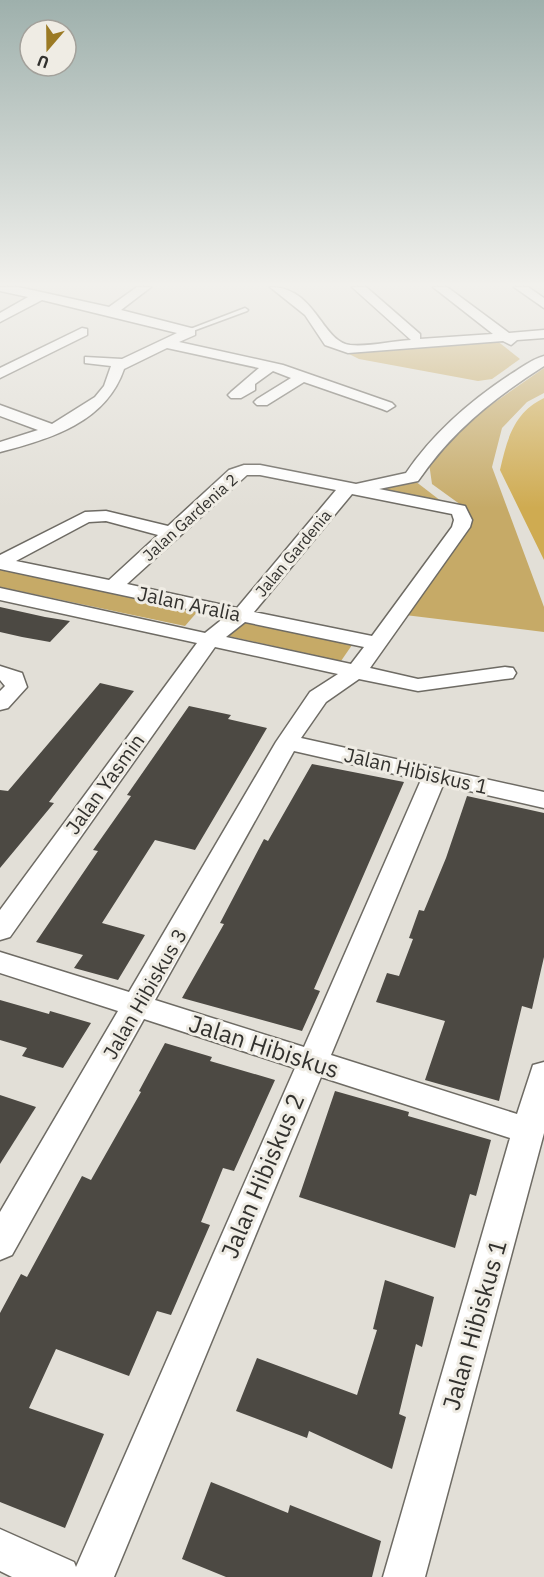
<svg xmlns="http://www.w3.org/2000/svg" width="544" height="1577" viewBox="0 0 544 1577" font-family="'IBM Plex Sans',sans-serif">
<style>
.green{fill:#c6aa67}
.water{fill:#cfab51}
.building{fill:#4c4943}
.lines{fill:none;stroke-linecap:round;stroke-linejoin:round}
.service-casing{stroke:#6e6b64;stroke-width:3}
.minor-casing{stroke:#6e6b64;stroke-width:3}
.service{fill:#fff;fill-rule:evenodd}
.minor{fill:#fff;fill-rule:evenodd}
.labels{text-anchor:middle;stroke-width:6;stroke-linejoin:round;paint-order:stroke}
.far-street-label{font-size:16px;fill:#32312e;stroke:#efece4}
.street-label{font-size:20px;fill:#32312e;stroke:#efece4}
.near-street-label{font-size:24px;fill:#32312e;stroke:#efece4}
</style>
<rect width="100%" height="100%" fill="#e2dfd7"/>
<g class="green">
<path d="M496,340L520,359L492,379L478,381L359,359L343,351Z"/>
<path d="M544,368V393L527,402L502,428L492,467L544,607V632L405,615L466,525L461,505L432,484L429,463L475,416Z"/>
<path d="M415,481L441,501L440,503L376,489Z"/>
<path d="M0,570L198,611L185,626L0,587Z"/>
<path d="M240,620L352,645L341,661L228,636Z"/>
</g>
<path class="water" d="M544,398V560L500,470C507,440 513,413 544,398Z"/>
<g class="building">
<path d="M0,607L45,617L70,621L50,642L22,637L0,632Z"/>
<path d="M100,683L134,691L49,802L54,803L0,868V790L8,791Z"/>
<path d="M189,706L231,715L228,719L267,728L195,850L155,840L102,923L145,935L118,980L74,968L83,955L36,942L98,851L93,850L131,796L127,795Z"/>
<path d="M312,764L404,782L314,989L320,991L302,1031L182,998L224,924L220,923L264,839L268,841Z"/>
<path d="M467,796L544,813V957L532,1009L522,1006L499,1101L425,1080L445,1021L376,1002L387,973L399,976L413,939L409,938L419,910L424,911L446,858Z"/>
<path d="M0,1000L49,1014L50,1011L91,1023L63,1068L22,1056L27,1048L0,1040Z"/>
<path d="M165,1043L212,1057L210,1061L275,1080L234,1171L223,1168L201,1222L210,1225L171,1315L157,1311L129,1376L56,1349L29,1408L104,1434L65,1528L0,1502V1313L21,1274L27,1277L82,1176L91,1180L141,1092L139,1091Z"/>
<path d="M335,1091L409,1112L408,1116L491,1140L476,1196L470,1194L455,1248L299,1197Z"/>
<path d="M0,1095L36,1107L0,1164Z"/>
<path d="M385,1280L434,1297L422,1347L416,1344L399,1414L406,1417L392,1469L309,1431L307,1438L236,1411L257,1358L357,1395L377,1330L373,1329Z"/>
<path d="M211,1482L288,1513L290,1505L381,1541L372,1577H226L182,1559Z"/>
</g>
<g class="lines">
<g class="service-casing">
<path id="service" d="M245,308L248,310L247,311L190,332L185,331Z"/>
</g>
<g class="minor-casing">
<g id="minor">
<path d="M0,287H18L109,307L137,287H151L121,310L195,329V335L179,342L283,365L392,403L395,406L387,411L382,409L304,382L267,405H257L254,402L257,399L291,378L273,371L255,384V390L241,398H231L228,395L231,392L259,368L167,348L124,369C106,422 51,439 0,452V442L38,430L0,416V405L52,424L95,397L104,386L111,366L85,363V357L122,359L177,333L42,300L0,322V313L28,297L0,291Z"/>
<path d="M270,287C316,287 321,341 350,345C368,347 392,341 411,340L352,287H366L420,334V339L493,334L433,287H447L509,333L544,330V338L517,340L511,345L503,341L348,353L325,345L305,315Z"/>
<path d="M514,287H528L544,298V308Z"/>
<path d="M82,328L87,329V335L0,378V368Z"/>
<path d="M544,356V366C494,398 452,431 418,481L379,489L465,506L472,520L470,527L370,668L418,679L505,667L513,668L516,673L513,678L505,679L418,691L359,679L326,702L301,738L544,792V808L443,785L331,1055L517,1114L533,1065L544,1062V1133L425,1577H383L510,1138L321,1077L114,1577H12L0,1571V1529L74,1562L76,1567L295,1068L144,1019L12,1255L0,1260V1212L118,1011L0,973V952L129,992L276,742L310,692L338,674L215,647L10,937L0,940V910L197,643L0,600V588L205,633L225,617L0,569V555L85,512L106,511L168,526L229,470L244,465H260L356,484L406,473C434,432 470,401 511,374C521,368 532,359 544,356ZM247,475H260L336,490L237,608L127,584ZM352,494L452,514L454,520L452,527L372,636L254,612ZM106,521L158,535L109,580L16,561L89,522ZM245,622L364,647L351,664L226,637ZM294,751L421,780L304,1047L155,1000Z"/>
<path d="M0,666L22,673L27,687L8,708L0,710V691L5,686L0,680Z"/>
</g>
</g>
<use href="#service" class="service"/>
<use href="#minor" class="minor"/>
</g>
<linearGradient id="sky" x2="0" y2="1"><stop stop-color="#9eb0ac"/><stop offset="0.56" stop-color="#f2f1ed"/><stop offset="1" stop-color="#f2f1ed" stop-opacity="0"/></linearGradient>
<rect width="544" height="508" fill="url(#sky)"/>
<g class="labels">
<g class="far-street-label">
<text transform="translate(190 517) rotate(-42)" y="6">Jalan Gardenia 2</text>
<text transform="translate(293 553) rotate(-50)" y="6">Jalan Gardenia</text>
</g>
<g class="street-label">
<text transform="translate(189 604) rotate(12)" y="7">Jalan Aralia</text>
<text transform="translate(416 771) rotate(13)" y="7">Jalan Hibiskus 1</text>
<text transform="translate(105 784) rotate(-54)" y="7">Jalan Yasmin</text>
<text transform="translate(145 994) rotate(-60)" y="7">Jalan Hibiskus 3</text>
</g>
<g class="near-street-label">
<text transform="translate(264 1047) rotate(18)" y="8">Jalan Hibiskus</text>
<text transform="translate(263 1176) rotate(-67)" y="8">Jalan Hibiskus 2</text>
<text transform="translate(475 1325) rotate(-74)" y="8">Jalan Hibiskus 1</text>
</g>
</g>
<g transform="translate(48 48) rotate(200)"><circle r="28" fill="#efece4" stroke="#a3a19b" stroke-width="1.5"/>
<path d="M0-4.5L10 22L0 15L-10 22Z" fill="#9b7a24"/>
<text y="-9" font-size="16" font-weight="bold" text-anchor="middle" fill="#32312e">U</text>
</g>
</svg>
